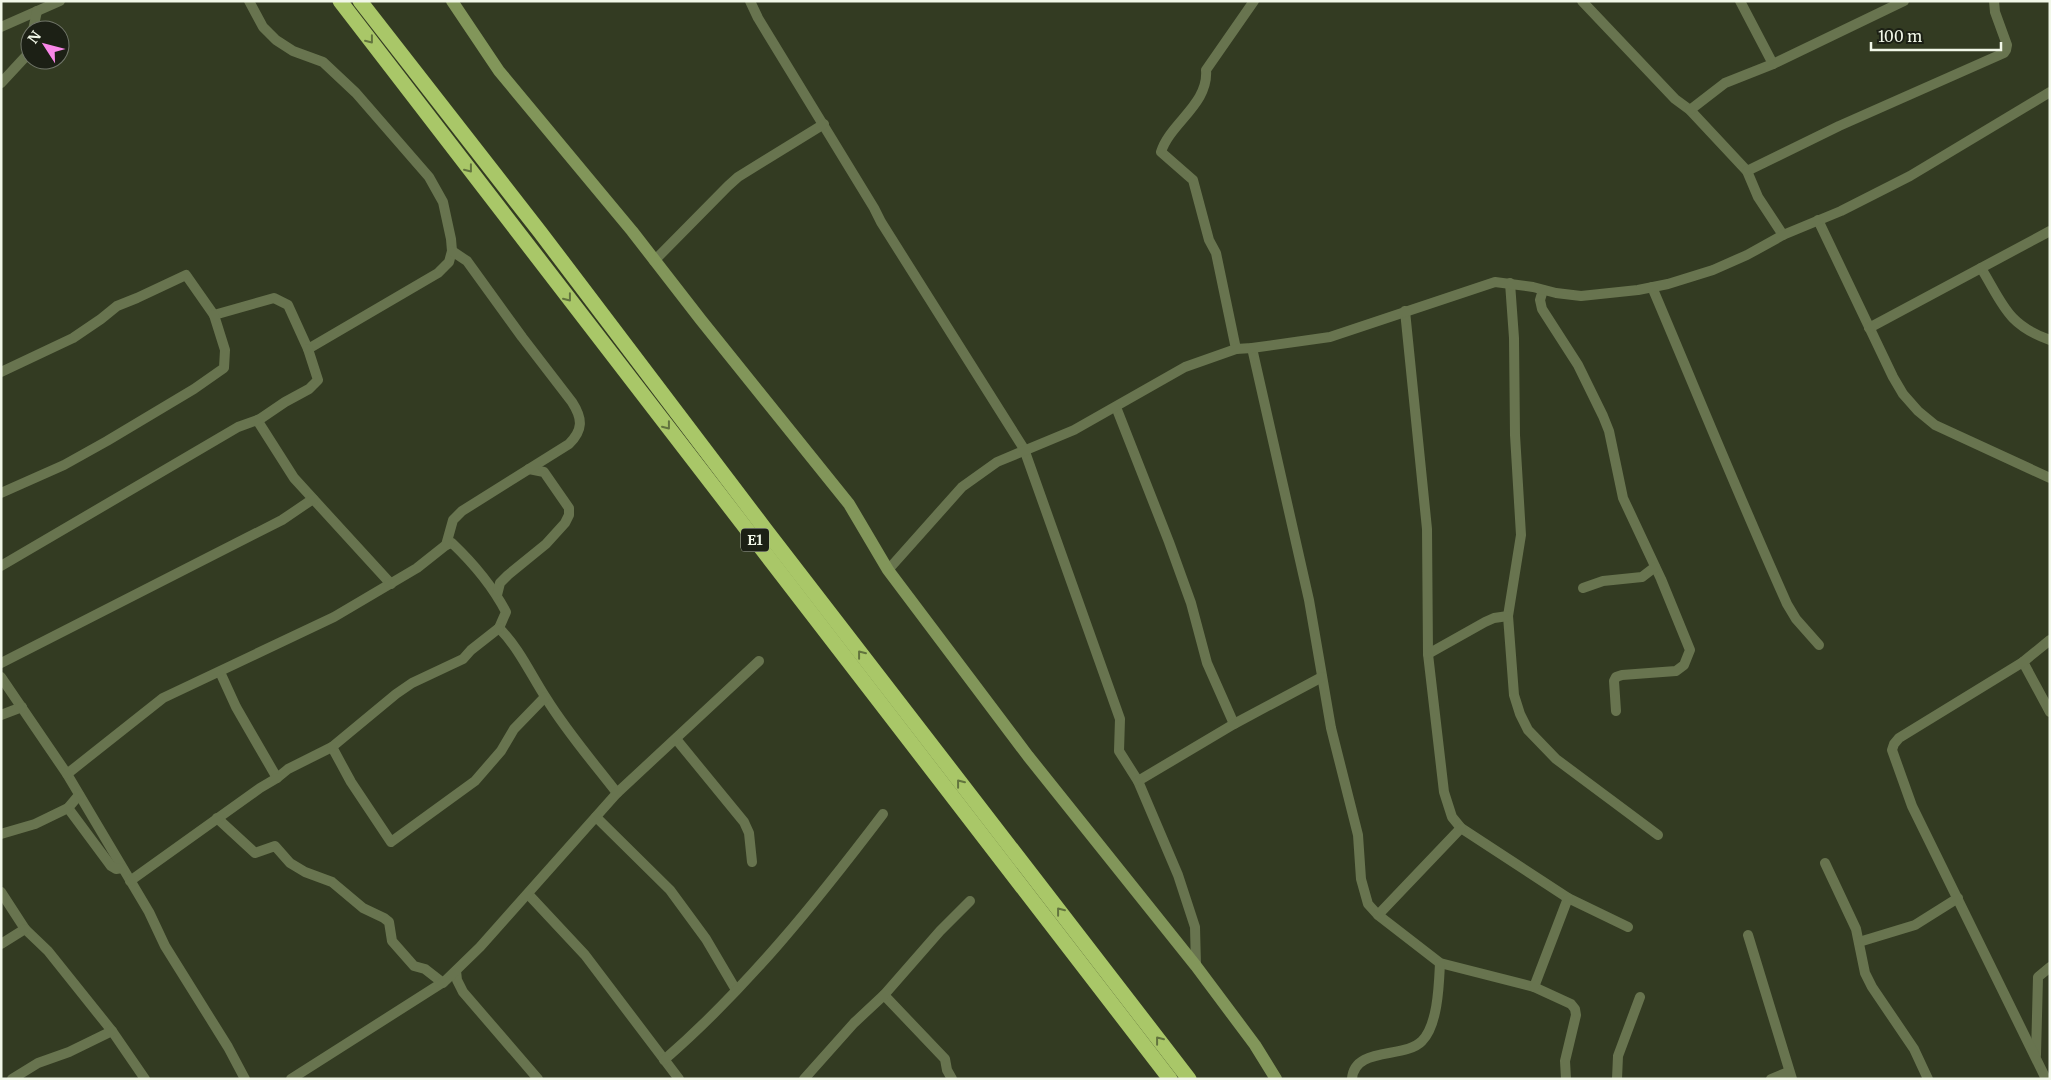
<svg xmlns="http://www.w3.org/2000/svg" width="2051" height="1080" viewBox="0 0 2051 1080" font-family="Merriweather,serif">
<style>
.lines{fill:none;stroke-linecap:round;stroke-linejoin:round}
.street{stroke:#68744f;stroke-width:10}
.secondary{stroke:#82965a;stroke-width:12}
.highway{stroke:#a9c768;stroke-width:15}
.oneway{stroke:#62743e}
.labels{text-anchor:middle;stroke-width:4;stroke-linejoin:round;paint-order:stroke}
.shield{fill:#1c2015;stroke:#b1b6a9;stroke-width:1}
.shield-label{font-size:14px;font-weight:bold;fill:#f1f7e8}
</style>
<rect width="100%" height="100%" fill="#333b22"/>
<g class="lines">
<g class="street">
<path d="M750,1L758,18L874,208L881,222L1024,449L1120,719L1119,751L1138,781L1178,875L1195,927L1196,966"/>
<path d="M1582,1L1675,99L1690,110L1747,171L1758,197L1783,235"/>
<path d="M1740,1L1773,64"/>
<path d="M1,27L60,1"/>
<path d="M33,30L37,11"/>
<path d="M1,83L27,55L30,41"/>
<path d="M1690,110L1725,83L1773,64L1904,1"/>
<path d="M1747,171L1839,126L2004,53L2006,50L2007,45L1995,12L1994,1"/>
<path d="M1818,220L1893,377L1903,394L1918,411L1935,425L2050,478"/>
<path d="M654,261L728,186L738,177L824,124"/>
<path d="M1981,268C2003,304 2007,325 2050,340"/>
<path d="M1510,283L1514,338L1515,435L1521,535L1508,616L1514,695L1520,714L1528,730L1556,759L1658,835"/>
<path d="M1652,287C1697,393 1740,499 1787,604L1796,619L1819,645"/>
<path d="M1543,290L1540,300L1542,309L1578,365L1603,416L1609,431L1623,498L1661,579L1690,650L1684,665L1676,671L1622,675L1616,677L1614,681L1616,711"/>
<path d="M1405,311L1427,529L1428,654L1444,792L1452,817L1461,828L1568,898L1628,927"/>
<path d="M1869,328L2050,231"/>
<path d="M1252,348L1309,600L1331,728L1358,835L1361,879L1368,904L1378,915L1440,963L1534,987L1571,1004L1575,1009L1576,1015L1565,1061L1566,1079"/>
<path d="M1236,349L1216,253L1209,240L1193,180L1161,152C1170,123 1209,104 1206,70L1254,1"/>
<path d="M1,372L73,338L101,319L117,306L137,298L186,275L214,315L274,298L288,305L308,349L438,273L449,262L452,251L451,239L443,202L429,177L356,93L323,62L293,51L276,40L263,27L249,1"/>
<path d="M1116,407L1169,542L1191,603L1207,663L1234,724"/>
<path d="M260,419L259,423L294,478L391,584"/>
<path d="M1,493L64,465L107,441L194,389L224,368L225,350L214,315"/>
<path d="M446,545L452,543C473,563 493,587 506,612L499,628C519,648 531,675 546,698C567,732 593,762 617,793"/>
<path d="M1,566L238,427L260,419L285,402L309,389L318,380L308,349"/>
<path d="M888,570L962,487L997,462L1074,430L1185,367L1236,349L1252,348L1330,337L1495,282L1533,287L1556,293L1581,296L1638,290L1668,284L1713,270L1747,255L1783,235L1841,211L1910,176L2050,92"/>
<path d="M1583,588L1603,581L1642,577L1655,567"/>
<path d="M497,595L500,583L508,575L546,544L565,523L569,515V508L544,472L529,469"/>
<path d="M1428,654L1485,622L1494,618L1508,616"/>
<path d="M2023,662L2050,712"/>
<path d="M1,663L282,520L313,499"/>
<path d="M220,672L236,707L277,778L288,769L332,747L351,782L391,842L475,781L501,751L514,729L545,697"/>
<path d="M1,677L67,774L149,912L165,946L228,1047L245,1079"/>
<path d="M1,715L22,707"/>
<path d="M676,739L744,822L749,833L752,862"/>
<path d="M332,747L396,694L412,683L463,659L471,650L499,628"/>
<path d="M67,774L163,698L334,617L417,568L446,545L453,520L462,511L569,444C583,430 583,419 572,402L522,337L467,261L452,251"/>
<path d="M1138,781L1234,724L1322,677"/>
<path d="M68,808L111,866L116,869L122,868"/>
<path d="M596,817L670,890L706,939L736,990"/>
<path d="M217,818L255,853L275,846L290,863L305,872L332,882L363,908L384,918L389,922L392,941L414,966L425,969L443,983"/>
<path d="M1,834L35,824L68,808L79,795"/>
<path d="M1825,863L1856,929L1865,973L1872,987L1914,1049L1928,1079"/>
<path d="M130,881L260,788L277,778"/>
<path d="M1,892L25,929L48,951L112,1031L145,1079"/>
<path d="M528,894L585,955L679,1079"/>
<path d="M1378,915L1461,828"/>
<path d="M1748,935L1792,1079"/>
<path d="M1859,942L1915,925L1958,898"/>
<path d="M1,944L25,929"/>
<path d="M456,971L457,980L463,992L538,1079"/>
<path d="M1534,987L1568,898"/>
<path d="M884,995L945,1059L947,1070L952,1079"/>
<path d="M2036,1055L2038,977L2050,967"/>
<path d="M664,1060C747,988 817,901 883,814"/>
<path d="M12,1079L38,1063L69,1052L112,1031"/>
<path d="M291,1079L445,981L480,947L617,793L759,661"/>
<path d="M804,1079L854,1023L884,995L940,931L970,901"/>
<path d="M1352,1079C1354,1046 1405,1059 1422,1041C1438,1025 1439,984 1440,963"/>
<path d="M1617,1079L1618,1056L1640,997"/>
<path d="M1771,1079L1788,1072"/>
<path d="M2046,1079L1912,806L1892,750L1894,744L1899,738L2023,662L2050,640"/>
</g>
<path class="secondary" d="M452,1L499,71L632,231L701,320L849,504L888,570L1028,756L1196,966L1255,1045L1276,1079"/>
<g class="highway">
<path d="M340,1L1170,1079"/>
<path d="M360,1L540,232L765,529L1189,1079"/>
</g>
</g>
<defs><path id="oneway-chevron" d="M-2-3.5L2.5 0L-2 3.5" fill="none" stroke-width="1.6" stroke-linecap="round" stroke-linejoin="round" transform="scale(1.25)"/></defs>
<g class="oneway">
<use href="#oneway-chevron" transform="translate(370 40) rotate(52)"/>
<use href="#oneway-chevron" transform="translate(469 169) rotate(52)"/>
<use href="#oneway-chevron" transform="translate(568 298) rotate(52)"/>
<use href="#oneway-chevron" transform="translate(667 426) rotate(52)"/>
<use href="#oneway-chevron" transform="translate(861 654) rotate(-128)"/>
<use href="#oneway-chevron" transform="translate(960 783) rotate(-128)"/>
<use href="#oneway-chevron" transform="translate(1060 911) rotate(-128)"/>
<use href="#oneway-chevron" transform="translate(1159 1040) rotate(-128)"/>
</g>
<g class="labels">
<rect class="shield" x="741" y="528.5" width="28" height="23" rx="4"/>
<g class="shield-label">
<text x="755" y="545">E1</text>
</g>
</g>
<rect width="2051" height="1080" fill="none" stroke="#f1f7e8" stroke-width="5"/>
<g transform="translate(45 45) rotate(306)"><circle r="24" fill="#1c2015" stroke="#717669"/>
<path d="M0-4L9 19L0 12L-9 19Z" fill="#f987e8"/>
<text y="-8" font-size="14" font-weight="bold" text-anchor="middle" fill="#f1f7e8">N</text>
</g>
<path d="M1871 42v8h130v-8" fill="none" stroke="#f1f7e8" stroke-width="2.5"/>
<text x="1878" y="42" font-size="15" fill="#f1f7e8" stroke="#1c2015" stroke-width="4" paint-order="stroke">100 m</text>
</svg>
